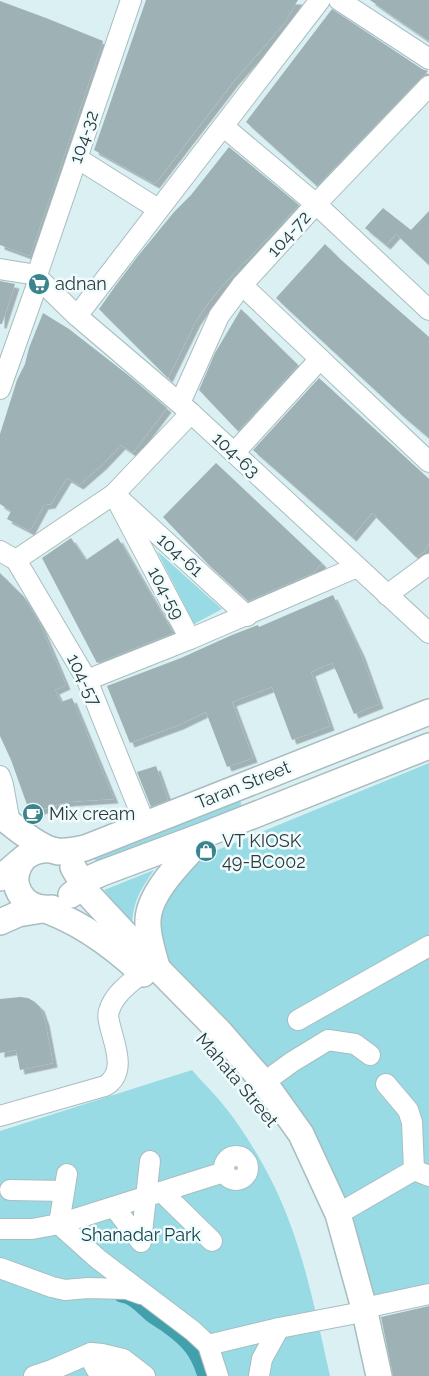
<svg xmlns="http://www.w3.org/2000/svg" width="429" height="1376" viewBox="0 0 429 1376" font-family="Raleway,sans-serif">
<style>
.green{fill:#98dbe5}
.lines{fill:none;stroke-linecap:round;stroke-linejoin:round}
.canal{stroke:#42a0ac;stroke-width:15}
.building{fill:#9eb2b5;filter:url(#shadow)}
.minor-casing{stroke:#a8bdc0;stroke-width:22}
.major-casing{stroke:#a8bdc0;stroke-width:28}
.minor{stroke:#fff;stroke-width:20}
.major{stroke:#fff;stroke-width:25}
.labels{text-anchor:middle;stroke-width:5;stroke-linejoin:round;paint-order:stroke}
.street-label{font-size:18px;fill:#303839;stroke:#effcfe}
.poi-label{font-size:18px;fill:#303839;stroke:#effcfe;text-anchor:start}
.park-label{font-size:18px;fill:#154045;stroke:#effcfe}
</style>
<defs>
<filter id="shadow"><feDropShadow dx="4.5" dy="4.5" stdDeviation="0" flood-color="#0004"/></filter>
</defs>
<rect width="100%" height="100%" fill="#dbf0f3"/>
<g class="green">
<path d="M157,551L222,609L194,624Z"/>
<path d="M429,763V1292L371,1302L260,1060L162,953L158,909L180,876L215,851Z"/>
<path d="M239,797L242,807L97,864L93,855Z"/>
<path d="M154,870C140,891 134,899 132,924L104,890Z"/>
<path d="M192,1070C203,1083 215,1094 225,1107C245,1132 264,1164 277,1192C304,1250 316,1314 330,1376H0V1131Z"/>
</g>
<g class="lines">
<path class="canal" d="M121,1295C133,1296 141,1306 150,1314C156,1319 163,1322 169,1327C189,1341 198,1353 205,1376"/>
</g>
<g class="building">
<path d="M146,0H298L283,25L234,81L155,184L94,150Z"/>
<path d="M370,0H429V41L391,15Z"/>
<path d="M0,1L46,18L103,41L30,256L0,245Z"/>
<path d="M332,9L422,69L428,71L317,186L246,122Z"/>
<path d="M229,147L299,205L221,287L209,302L196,321L168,378L99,309L116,285L138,256L174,212L191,195Z"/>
<path d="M383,208L411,230L429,211V265L396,234L386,245L365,228Z"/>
<path d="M325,244L340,259L429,337V438L403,416L276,298Z"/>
<path d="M0,281L15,284L2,324H0Z"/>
<path d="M241,309L298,365L238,431L199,390L215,353Z"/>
<path d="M43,313L69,329L128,375L167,408L133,453L121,445L102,465L79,485L67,478L51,504L44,505L30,531L7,519L11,511L0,504V434L17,380L25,364L29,348Z"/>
<path d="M319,378L429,479V543L425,551L416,557L372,513L352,537L253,450Z"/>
<path d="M216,463L322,563L313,573L248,601L209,565L163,517Z"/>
<path d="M71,538L86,560L118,538L173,633L97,663L42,558Z"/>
<path d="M0,573L24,597L40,624L66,685L55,690L61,702L72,698L114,799L67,802L30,813L11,760L0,736Z"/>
<path d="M333,595L361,654L379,704L354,714L337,673L332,663L311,672L330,726L292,740L272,687L232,702L253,758L227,767L206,712L179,725L130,743L107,686L181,658L232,635L258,625L259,627Z"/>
<path d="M156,766L168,800L151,807L137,772Z"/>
<path d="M20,997L28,998L35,1002L40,1007L45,1021L53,1063L20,1070L16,1050L0,1053V999Z"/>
<path d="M429,1306V1376H393L381,1317Z"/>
</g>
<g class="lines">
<g class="minor-casing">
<g id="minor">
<path d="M339,0L429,59"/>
<path d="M223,126L316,204L429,310"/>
<path d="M77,158L158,209"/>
<path d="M0,269L37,275L39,279L77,316L191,413L429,633"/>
<path d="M37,275L131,0"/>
<path d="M242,285L429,462"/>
<path d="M77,316L320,0"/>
<path d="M0,389L39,279"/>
<path d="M180,403L219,316L242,285L316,204L429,86"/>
<path d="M234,453L320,359"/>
<path d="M114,494L247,616"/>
<path d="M120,506L190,639"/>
<path d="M0,551L16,560L87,680L145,824"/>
<path d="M16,560L114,494L191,413"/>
<path d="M387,595L429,564"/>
<path d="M87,680L190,639L357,567"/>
<path d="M0,776L3,785L10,823"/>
<path d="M298,1020L429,946"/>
<path d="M386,1084L408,1110L412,1122L414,1170L429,1176"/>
<path d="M266,1085L270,1078L292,1062L328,1040L355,1044L370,1055"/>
<path d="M0,1116L105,1086C127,1073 115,1046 110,1026C109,1021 107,1016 109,1011C114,994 130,983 142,973"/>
<circle cx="236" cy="1168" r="12"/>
<path d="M67,1174L59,1224L98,1259L193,1331L208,1345L218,1376"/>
<path d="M10,1190L64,1191"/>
<path d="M162,1192L212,1241"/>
<path d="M114,1207L141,1242L150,1161"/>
<path d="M338,1214L414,1170"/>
<path d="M0,1229H32L59,1224L224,1172"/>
<path d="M0,1268L52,1287L65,1290L88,1288L127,1289L141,1294"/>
<path d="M364,1308L429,1294"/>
<path d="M208,1345L279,1328L352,1314"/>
<path d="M91,1353C91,1362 96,1369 101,1376"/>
<path d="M34,1376L52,1370L91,1353L102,1354L123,1359L145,1376"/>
<path d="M102,1376L112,1373L121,1376"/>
<path d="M259,1376L262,1359L279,1328"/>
</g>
</g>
<g class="major-casing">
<g id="major">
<path d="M0,815C13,826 41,849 57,851C67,852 76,850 85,848L429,712"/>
<path d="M24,858C5,882 22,911 52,908"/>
<path d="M73,867L89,895L158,969L219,1031L266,1085L301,1134L338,1214L364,1308L379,1376"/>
<path d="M0,878C18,865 33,842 58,852"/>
<path d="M71,895L93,877L102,873L209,833L429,746"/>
<path d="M36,907C77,919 112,945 143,974"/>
<path d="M0,922L18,914L48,909"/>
<path d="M157,967C153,952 147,936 148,920C149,891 185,858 204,837"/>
</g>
</g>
<use href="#minor" class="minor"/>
<use href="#major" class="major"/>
</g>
<defs>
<g id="supermarket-disc" transform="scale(1.125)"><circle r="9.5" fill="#3c838d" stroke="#effcfe"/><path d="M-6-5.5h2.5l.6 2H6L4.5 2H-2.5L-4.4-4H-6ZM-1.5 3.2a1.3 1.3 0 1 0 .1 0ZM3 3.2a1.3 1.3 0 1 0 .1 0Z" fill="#fff"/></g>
<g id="cafe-disc" transform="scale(1.125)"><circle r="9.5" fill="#3c838d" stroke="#effcfe"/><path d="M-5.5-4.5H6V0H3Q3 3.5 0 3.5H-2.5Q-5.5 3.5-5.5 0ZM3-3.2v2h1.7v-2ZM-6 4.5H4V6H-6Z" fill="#fff"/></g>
<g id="shop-disc" transform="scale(1.125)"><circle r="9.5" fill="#3c838d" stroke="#effcfe"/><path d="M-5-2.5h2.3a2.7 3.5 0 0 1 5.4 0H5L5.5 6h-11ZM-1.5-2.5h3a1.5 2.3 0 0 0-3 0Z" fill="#fff"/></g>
</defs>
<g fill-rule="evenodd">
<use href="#supermarket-disc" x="39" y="284"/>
<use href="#cafe-disc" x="33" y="814"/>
<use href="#shop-disc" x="206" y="851"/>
</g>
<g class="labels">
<g class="street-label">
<text transform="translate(84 137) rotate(-71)" y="6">104-32</text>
<text transform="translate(289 234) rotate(-48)" y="6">104-72</text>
<text transform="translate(236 455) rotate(43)" y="6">104-63</text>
<text transform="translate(180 555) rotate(42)" y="6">104-61</text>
<text transform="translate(166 593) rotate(62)" y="6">104-59</text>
<text transform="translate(84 680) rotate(64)" y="6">104-57</text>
<text transform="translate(243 785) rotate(-22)" y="6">Taran Street</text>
<text transform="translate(237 1080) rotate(50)" y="6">Mahata Street</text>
</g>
<g class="poi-label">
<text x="55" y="290">adnan</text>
<text x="49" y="820">Mix cream</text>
<text x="222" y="847">VT KIOSK<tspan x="222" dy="21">49-BC002</tspan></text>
</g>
<g class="park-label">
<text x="141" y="1241">Shanadar Park</text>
</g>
</g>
</svg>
